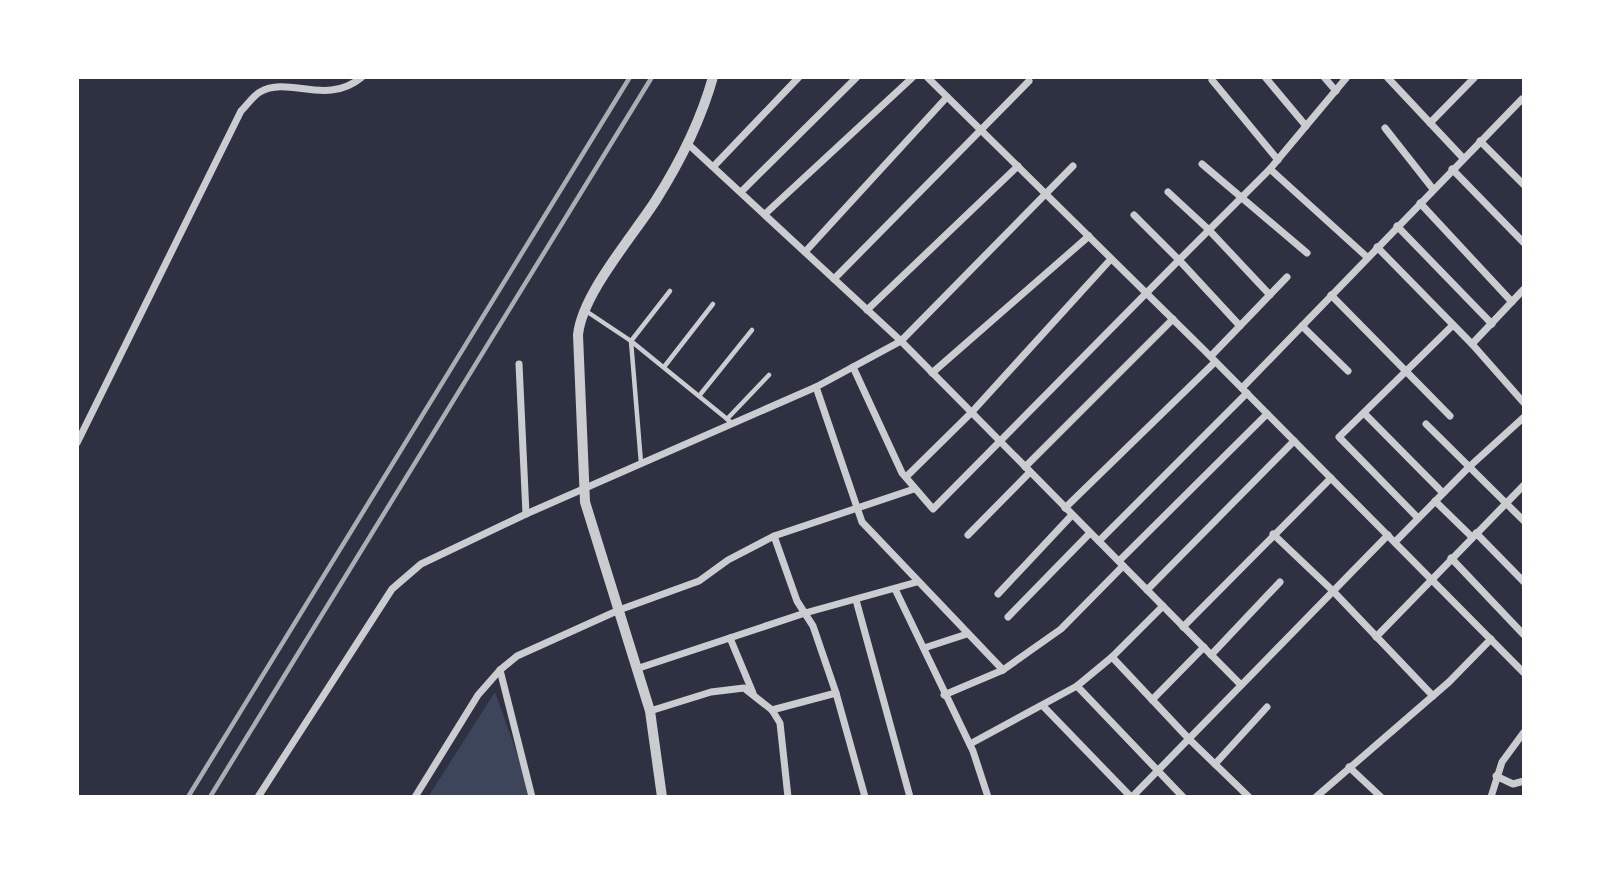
<svg xmlns="http://www.w3.org/2000/svg" width="1601" height="874" viewBox="0 0 1601 874" font-family="'Noto Serif',serif">
<style>
.green{fill:#3c4559}
.lines{fill:none;stroke-linecap:round;stroke-linejoin:round}
.service{stroke:#caccd0;stroke-width:4.5}
.minor{stroke:#caccd0;stroke-width:7}
.tertiary{stroke:#caccd0;stroke-width:10}
.rail{stroke:#abadb3;stroke-width:4.5}
</style>
<rect width="100%" height="100%" fill="#2d3142"/>
<path class="green" d="M495,692L525,776L528,797H428Z"/>
<g class="lines">
<g class="service">
<path d="M586,311L631,341L732,423"/>
<path d="M664,367L713,304"/>
<path d="M699,396L752,330"/>
<path d="M727,419L769,375"/>
<path d="M641,463L631,341L670,291"/>
</g>
<g class="minor">
<path d="M927,77L1203,349L1524,673"/>
<path d="M1265,77L1306,126"/>
<path d="M1324,77L1336,91"/>
<path d="M1387,77L1463,158"/>
<path d="M1212,80L1278,160"/>
<path d="M1430,123L1475,77"/>
<path d="M1385,128L1433,189"/>
<path d="M1480,141L1524,185"/>
<path d="M687,143L901,341L1241,685"/>
<path d="M1202,164L1307,253"/>
<path d="M714,166L799,77"/>
<path d="M1270,169L1367,257"/>
<path d="M1452,169L1524,243"/>
<path d="M742,191L857,77"/>
<path d="M1168,192L1208,229L1270,295"/>
<path d="M1420,203L1512,302"/>
<path d="M765,214L913,77"/>
<path d="M1134,215L1179,260L1270,169L1347,77"/>
<path d="M1397,226L1492,324"/>
<path d="M1377,247L1472,344L1524,403"/>
<path d="M805,252L947,97"/>
<path d="M834,279L1029,81"/>
<path d="M1331,295L1450,416"/>
<path d="M867,310L1018,166"/>
<path d="M1302,326L1348,371"/>
<path d="M1472,344L1524,289"/>
<path d="M1211,356L1287,277"/>
<path d="M519,364L526,514"/>
<path d="M853,367L902,473L933,509L1179,260L1240,326"/>
<path d="M932,373L1089,236"/>
<path d="M816,387L862,522L1003,670"/>
<path d="M1242,388L1522,99L1524,102"/>
<path d="M1364,413L1443,493"/>
<path d="M1426,424L1524,521"/>
<path d="M77,443L241,111C247,105 253,96 260,92C289,75 326,107 362,77"/>
<path d="M1025,467L1173,319"/>
<path d="M906,477L971,413L1111,259"/>
<path d="M1435,501L1472,537"/>
<path d="M1065,508L1215,362"/>
<path d="M1418,518L1339,437L1453,325"/>
<path d="M1476,533L1524,582"/>
<path d="M1273,534L1333,591L1433,696"/>
<path d="M968,535L1030,472"/>
<path d="M774,536L797,601L813,626L836,693L865,797"/>
<path d="M1099,541L1247,393"/>
<path d="M1395,542L1469,467L1524,417"/>
<path d="M1451,558L1524,635"/>
<path d="M1119,561L1267,414"/>
<path d="M895,589L973,751L988,797"/>
<path d="M1147,590L1294,441"/>
<path d="M998,594L1072,515"/>
<path d="M856,600L910,797"/>
<path d="M1008,617L1090,533"/>
<path d="M1183,627L1331,478"/>
<path d="M1376,637L1524,485"/>
<path d="M730,638L753,693"/>
<path d="M924,648L967,634"/>
<path d="M1211,655L1280,582"/>
<path d="M1112,657L1189,739L1249,797"/>
<path d="M636,669L805,613L917,582"/>
<path d="M500,670L532,797"/>
<path d="M1077,686L1183,797"/>
<path d="M944,695L1003,670L1061,629L1123,566"/>
<path d="M1152,700L1204,647"/>
<path d="M1044,707L1131,797"/>
<path d="M772,710L836,693"/>
<path d="M650,711L711,692L744,688L772,710L780,723L788,797"/>
<path d="M970,744L1077,686L1112,657L1163,606"/>
<path d="M1215,764L1267,707"/>
<path d="M1349,767L1381,797"/>
<path d="M1496,776L1513,784L1524,781"/>
<path d="M258,797L392,589L421,564L526,514L816,387L901,341L1073,166"/>
<path d="M415,797L478,695L500,670L517,656L619,610L699,581L728,560L774,536L914,489"/>
<path d="M1132,797L1388,535"/>
<path d="M1316,797L1449,682L1491,639"/>
<path d="M1491,797L1502,762L1524,732"/>
</g>
<path class="tertiary" d="M662,797L650,711L585,502L578,335C582,294 633,236 656,200C680,162 701,120 713,77"/>
<g class="rail">
<path d="M188,797L630,77"/>
<path d="M210,797L652,77"/>
</g>
</g>
<rect width="1601" height="874" fill="none" stroke="#ffffff" stroke-width="158"/>
</svg>
